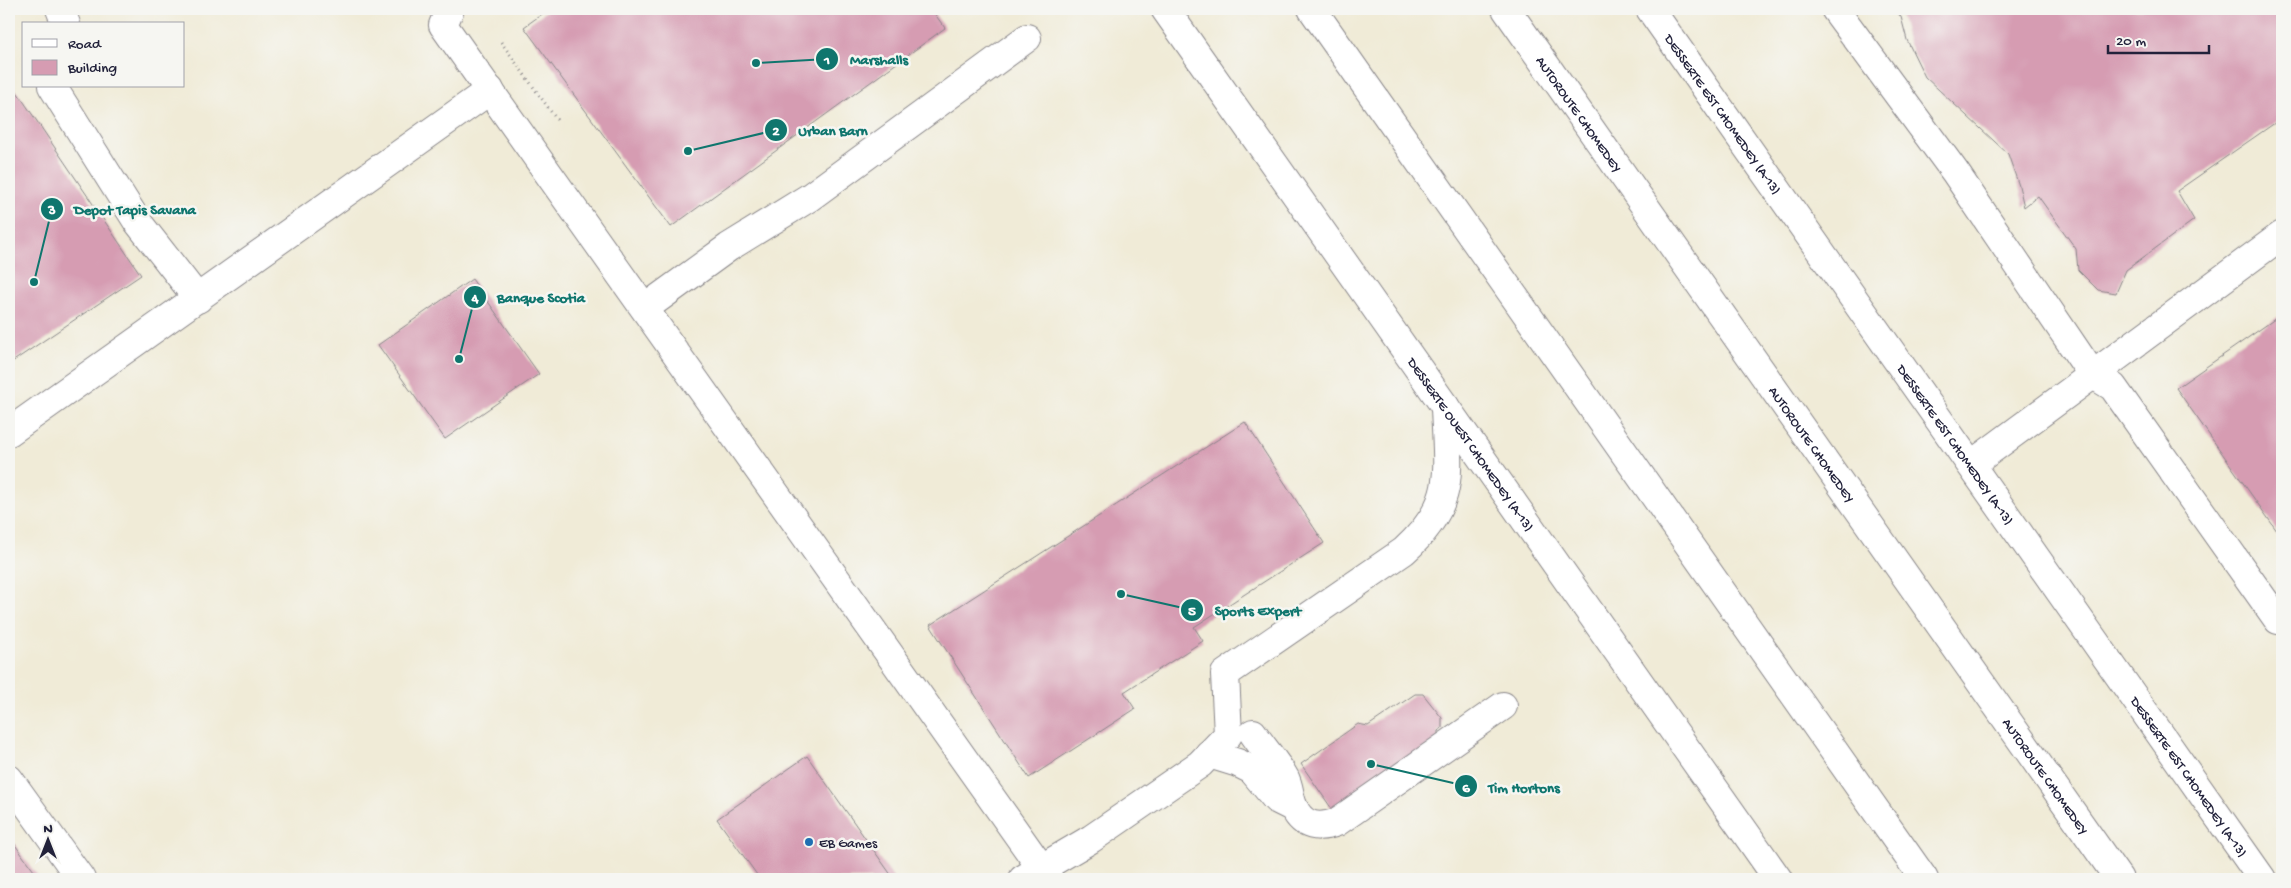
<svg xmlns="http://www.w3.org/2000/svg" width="2291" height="888" viewBox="0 0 2291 888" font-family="'Gochi Hand',sans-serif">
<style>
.building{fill:#d69cb2}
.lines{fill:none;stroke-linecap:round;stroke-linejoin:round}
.minor-casing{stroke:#898689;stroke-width:30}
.major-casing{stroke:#898689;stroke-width:30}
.highway-casing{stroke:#898689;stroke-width:30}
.path{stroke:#898689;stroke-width:3;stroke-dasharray:1 4;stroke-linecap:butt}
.minor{stroke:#fff;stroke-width:28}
.major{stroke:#fff;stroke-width:28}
.highway{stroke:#fff;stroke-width:28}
.poi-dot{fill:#1f6fb2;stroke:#f6f6f2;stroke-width:2}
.labels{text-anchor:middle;stroke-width:5;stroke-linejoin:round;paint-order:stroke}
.street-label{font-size:14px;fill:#22223b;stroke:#f6f6f2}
.poi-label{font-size:14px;fill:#22223b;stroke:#f6f6f2;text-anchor:start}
.leader{fill:none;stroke:#0f766e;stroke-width:2}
.callout-dot{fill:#0f766e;stroke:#f6f6f2;stroke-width:2}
.mark-label{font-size:15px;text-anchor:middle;font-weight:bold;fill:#fff}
.callout-label{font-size:15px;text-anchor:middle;font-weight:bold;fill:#0f766e;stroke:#f6f6f2;stroke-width:5;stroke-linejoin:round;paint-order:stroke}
</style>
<rect width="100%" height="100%" fill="#f6f6f2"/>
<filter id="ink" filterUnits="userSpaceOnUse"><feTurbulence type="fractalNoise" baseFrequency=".02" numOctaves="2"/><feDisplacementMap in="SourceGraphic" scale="10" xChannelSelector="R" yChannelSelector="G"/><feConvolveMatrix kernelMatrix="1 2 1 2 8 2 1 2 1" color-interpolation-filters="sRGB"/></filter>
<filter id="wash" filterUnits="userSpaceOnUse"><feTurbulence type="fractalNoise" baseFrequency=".0096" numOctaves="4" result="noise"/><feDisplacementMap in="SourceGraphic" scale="20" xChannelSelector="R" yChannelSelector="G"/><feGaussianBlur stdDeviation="1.12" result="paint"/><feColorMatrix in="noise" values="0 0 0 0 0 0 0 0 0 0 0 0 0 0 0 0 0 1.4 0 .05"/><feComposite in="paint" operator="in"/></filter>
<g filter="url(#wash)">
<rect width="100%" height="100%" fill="#f0ebd7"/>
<g id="blocks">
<g class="building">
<path d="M549,9H931L945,28L671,227L524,27Z"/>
<path d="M1894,9H2282V118L2177,191L2194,220L2126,270L2116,293L2098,290L2078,270L2076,249L2038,196L2024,207L2019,186L2008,154L1925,77L1907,40L1901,17Z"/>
<path d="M9,80L141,275L9,364Z"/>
<path d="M472,279L539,374L445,439L378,345Z"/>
<path d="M2282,314V538L2176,388Z"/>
<path d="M1245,422L1324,543L1194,627L1203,641L1124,692L1135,709L1029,778L930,625Z"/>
<path d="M1415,694H1423L1442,718V728L1438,731V740L1334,812L1301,764L1358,724L1368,726Z"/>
<path d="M807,756L894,879H760L717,819Z"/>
<path d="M9,836L25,859L40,879H9Z"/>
</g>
</g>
</g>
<g filter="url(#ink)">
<use href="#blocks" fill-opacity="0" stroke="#898689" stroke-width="1"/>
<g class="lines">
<g class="minor-casing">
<g id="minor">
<path d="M60,9L66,24"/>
<path d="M450,9L443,25L1049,879"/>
<path d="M1835,9L1955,172L2092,374L2113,387L2278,620"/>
<path d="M52,86L137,221L198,299"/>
<path d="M645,308L729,247L810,197L1027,38"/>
<path d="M9,432L490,90"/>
<path d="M1972,464L2282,235"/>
<path d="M1253,733C1263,748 1276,762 1285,778C1290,788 1289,798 1294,808C1303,827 1319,829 1337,822L1503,706"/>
<path d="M1209,754L1238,763L1252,770L1276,799L1294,808"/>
<path d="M9,779L81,879"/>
<path d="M1023,879L1091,839L1200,764L1228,735L1225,674L1404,551C1458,502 1447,472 1445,406"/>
</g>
</g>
<g class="major-casing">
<g id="major">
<path id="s1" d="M1165,9L1778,879"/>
<path id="s2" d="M1650,9L2262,879"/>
</g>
</g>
<g class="highway-casing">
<g id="highway">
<path d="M1312,9L1924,879"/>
<path id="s3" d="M1506,9L2119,879"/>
</g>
</g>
<path class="path" d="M501,42L557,120"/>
<use href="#minor" class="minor"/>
<use href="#major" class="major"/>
<use href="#highway" class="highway"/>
</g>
</g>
<circle class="poi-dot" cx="809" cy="842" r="5"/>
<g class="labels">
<g class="street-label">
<text dy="5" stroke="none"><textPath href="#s2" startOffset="128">DESSERTE EST CHOMEDEY (A-13)</textPath></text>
<text dy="5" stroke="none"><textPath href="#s3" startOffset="128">AUTOROUTE CHOMEDEY</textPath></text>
<text dy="5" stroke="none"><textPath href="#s2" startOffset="532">DESSERTE EST CHOMEDEY (A-13)</textPath></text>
<text dy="5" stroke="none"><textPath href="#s1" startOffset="532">DESSERTE OUEST CHOMEDEY (A-13)</textPath></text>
<text dy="5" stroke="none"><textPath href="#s3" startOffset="532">AUTOROUTE CHOMEDEY</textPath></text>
<text dy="5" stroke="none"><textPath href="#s3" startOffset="938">AUTOROUTE CHOMEDEY</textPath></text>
<text dy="5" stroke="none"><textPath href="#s2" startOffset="938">DESSERTE EST CHOMEDEY (A-13)</textPath></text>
</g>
<g class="poi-label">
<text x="819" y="847">EB Games</text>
</g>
</g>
<path class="leader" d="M756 63L827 59M688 151L776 130M34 282L52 209M459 359L475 297M1121 594L1192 610M1371 764L1466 786"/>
<g class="callout-dot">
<circle cx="756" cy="63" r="5"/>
<circle cx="688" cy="151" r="5"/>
<circle cx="34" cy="282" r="5"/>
<circle cx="459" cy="359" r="5"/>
<circle cx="1121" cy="594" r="5"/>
<circle cx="1371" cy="764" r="5"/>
<circle cx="827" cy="59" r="12"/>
<circle cx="776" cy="130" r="12"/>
<circle cx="52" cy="209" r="12"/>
<circle cx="475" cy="297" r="12"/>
<circle cx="1192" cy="610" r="12"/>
<circle cx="1466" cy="786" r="12"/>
</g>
<g class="mark-label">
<text x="827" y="64">1</text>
<text x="776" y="135">2</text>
<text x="52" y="214">3</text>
<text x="475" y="302">4</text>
<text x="1192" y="615">5</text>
<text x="1466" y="792">6</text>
</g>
<g class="callout-label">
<text x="879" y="64">Marshalls</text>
<text x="833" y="135">Urban Barn</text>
<text x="135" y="214">Depot Tapis Savana</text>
<text x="541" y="302">Banque Scotia</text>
<text x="1258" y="615">Sports Expert</text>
<text x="1524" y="792">Tim Hortons</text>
</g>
<rect width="2291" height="888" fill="none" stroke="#f6f6f2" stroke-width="30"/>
<rect x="22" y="22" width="162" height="65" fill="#f6f6f2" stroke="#a1a1a9"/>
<rect x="32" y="39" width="25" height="8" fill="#ffffff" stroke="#a1a1a9"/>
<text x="68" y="48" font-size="15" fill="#22223b">Road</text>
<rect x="32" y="60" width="25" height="15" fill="#d69cb2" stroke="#a1a1a9"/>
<text x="68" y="72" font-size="15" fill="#22223b">Building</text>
<g transform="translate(48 840)" stroke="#f6f6f2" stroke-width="4" paint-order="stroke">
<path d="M0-4L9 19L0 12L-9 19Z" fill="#22223b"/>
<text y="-8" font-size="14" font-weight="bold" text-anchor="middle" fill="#22223b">N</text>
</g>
<path d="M2108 45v8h101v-8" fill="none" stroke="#22223b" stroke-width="2.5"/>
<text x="2116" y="45" font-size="15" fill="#22223b" stroke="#f6f6f2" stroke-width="4" paint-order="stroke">20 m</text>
</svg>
